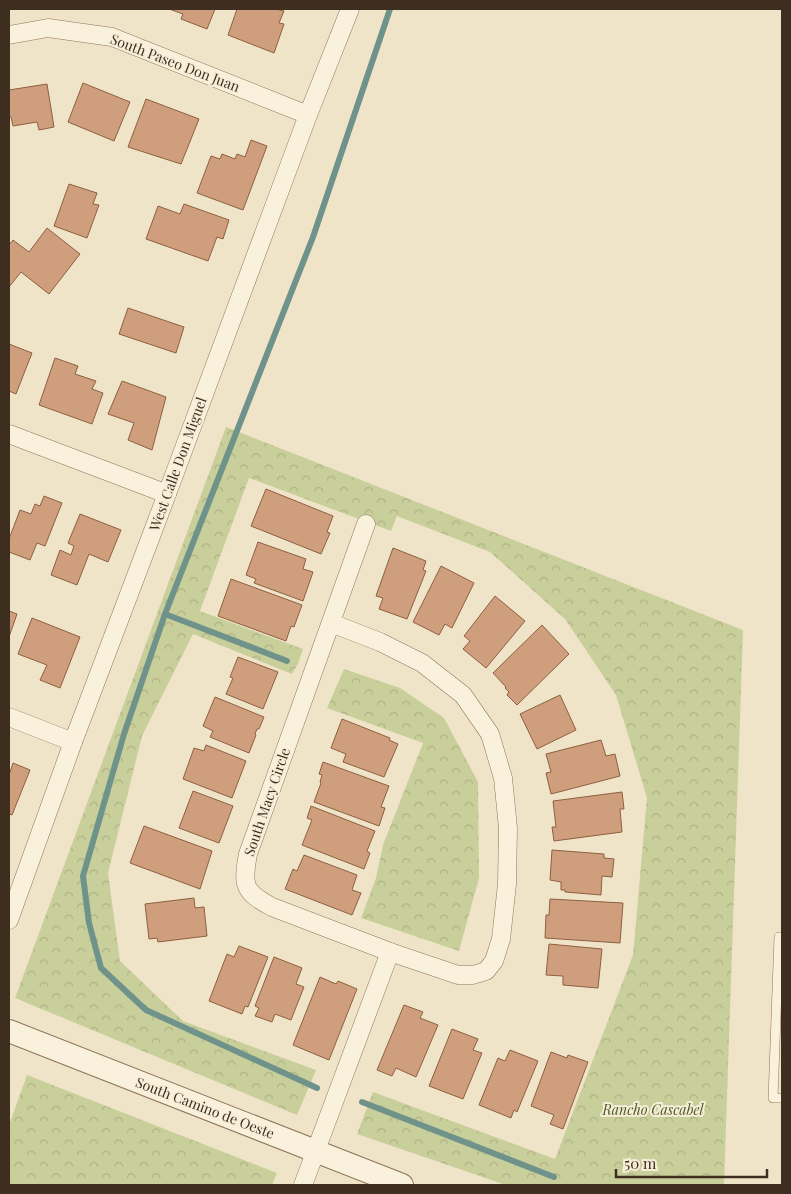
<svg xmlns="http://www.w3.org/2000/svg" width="791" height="1194" viewBox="0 0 791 1194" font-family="'Playfair Display',serif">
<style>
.park{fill:url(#park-crowns)}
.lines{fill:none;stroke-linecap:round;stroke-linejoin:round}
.stream{stroke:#6f938a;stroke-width:6}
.building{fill:#cf9f7d;stroke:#8d5f41}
.service-casing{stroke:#8d765c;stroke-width:10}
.minor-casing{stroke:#8d765c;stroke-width:19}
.tertiary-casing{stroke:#8d765c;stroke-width:24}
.service{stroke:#faf1dc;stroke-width:9}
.minor{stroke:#faf1dc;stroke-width:18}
.tertiary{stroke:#faf1dc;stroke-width:22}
.labels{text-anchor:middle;stroke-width:4;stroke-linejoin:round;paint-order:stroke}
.street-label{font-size:14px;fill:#3d2e20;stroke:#f7eed8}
.park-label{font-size:14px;font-style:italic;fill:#4d5a26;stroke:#f7eed8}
</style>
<defs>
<pattern id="park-crowns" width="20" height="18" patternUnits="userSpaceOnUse" patternTransform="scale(1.25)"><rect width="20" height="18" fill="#c9cf9b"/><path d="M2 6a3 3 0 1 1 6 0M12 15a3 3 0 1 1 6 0" fill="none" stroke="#aeb285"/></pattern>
</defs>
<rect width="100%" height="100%" fill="#f0e4c8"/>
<g class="park">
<path d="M226,427L743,630L724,1185H506L357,1134L373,1092L555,1159L633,955L647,798L616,695L565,619L490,552L397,516L391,531L249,478L200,611L303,649L298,664L292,674L193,634L142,736L108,873L120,961L183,1021L316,1070L297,1115L15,998Z"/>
<path d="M344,669L400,688L444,718L478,782L479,878L459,951L361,918L376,878L383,845L423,743L327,708Z"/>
<path d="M27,1075L277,1173L272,1185H9V1125Z"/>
</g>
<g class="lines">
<g class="stream">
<path d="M165,614L287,661"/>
<path d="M317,1088L146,1010L101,968L89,923L83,876L124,734L165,614L313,237L390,9"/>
<path d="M362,1102L554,1177"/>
</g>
</g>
<g class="building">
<path d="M169,9H215L207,29L181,19L183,14Z"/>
<path d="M237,9H276L284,11L279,23L284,24L274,53L228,35Z"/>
<path d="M83,83L130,102L114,141L68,122Z"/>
<path d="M47,84L54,127L39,130L37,122L13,126L11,117H9V90Z"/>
<path d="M146,99L199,119L181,164L128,147Z"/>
<path d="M251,140L267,146L243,210L197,193L211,156L220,159L222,154L235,159L237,154L245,157Z"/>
<path d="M69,184L97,193L93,204L99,205L87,238L54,226Z"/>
<path d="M184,204L229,220L223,239L217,237L208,261L146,239L158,206L180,214Z"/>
<path d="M47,228L80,254L49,294L21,272L9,287V245L13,240L29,252Z"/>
<path d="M128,308L184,327L176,353L119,334Z"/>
<path d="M9,344L32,353L16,394L9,391Z"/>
<path d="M55,358L78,366L75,374L96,381L92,389L103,393L92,424L39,405Z"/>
<path d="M122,381L166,397L152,450L128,440L134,423L108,414Z"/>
<path d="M266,489L333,516L327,532L330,533L321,554L251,526Z"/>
<path d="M44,496L62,503L45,546L37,543L30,560L9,552V539L20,510L31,514L35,504L40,506Z"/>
<path d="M80,514L121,530L108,562L89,554L77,585L51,575L60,550L71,555L74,546L68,543Z"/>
<path d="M258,542L306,559L303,569L313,572L303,601L254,583L256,579L246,575Z"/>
<path d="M393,548L426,561L423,570L426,571L407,619L379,609L383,598L376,596Z"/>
<path d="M441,566L474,583L452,628L445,624L439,635L413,622Z"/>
<path d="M231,579L302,605L294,627L291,626L286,641L218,616Z"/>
<path d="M495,596L525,621L486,668L463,649L470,641L464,636Z"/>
<path d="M9,611L17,614L9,637Z"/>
<path d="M32,618L80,637L60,688L40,680L47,665L18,654Z"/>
<path d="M542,625L569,654L517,705L507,695L509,692L505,688L506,687L493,673Z"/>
<path d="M238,657L278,672L263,709L226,694L233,678L230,677Z"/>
<path d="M560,695L576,730L537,749L520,714Z"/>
<path d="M215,697L264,717L259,729H257L255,734L256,735L249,753L210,737L213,731L203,726Z"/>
<path d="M342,719L390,738L389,740L398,744L384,777L343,762L346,754L331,748Z"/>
<path d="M601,740L606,756L615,754L620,776L551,794L546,773L551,772L546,754Z"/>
<path d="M206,745L246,761L232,798L183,779L194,748L204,751Z"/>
<path d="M323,762L389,786L381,807L385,808L379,826L314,802L321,783L320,782L322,775L319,774Z"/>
<path d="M13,763L30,770L12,815L9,814V775Z"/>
<path d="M193,791L233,806L219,843L179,828Z"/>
<path d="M622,792L624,809H620L622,832L554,841L552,827H556L553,801Z"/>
<path d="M311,806L375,831L367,851L370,853L364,869L302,845L312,820L307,818Z"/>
<path d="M144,826L212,851L200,889L130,863Z"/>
<path d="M552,850L604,854V858L614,859L612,877L602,876L601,895L565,892V890H561V882L550,880Z"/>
<path d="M304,855L357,875L352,890L361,893L352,915L285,889L293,869L297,871Z"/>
<path d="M194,898L195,908L204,907L207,936L158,942L157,938L149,939L145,904Z"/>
<path d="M550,899L623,903L620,943L545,938L546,915H549Z"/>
<path d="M549,944L602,949L598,988L563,985V976L546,975Z"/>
<path d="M239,946L268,957L248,1007L245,1006L242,1014L209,1001L227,954L234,957Z"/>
<path d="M274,957L302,968L296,984L304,987L291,1020L275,1014L272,1022L255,1016L259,1008L255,1006Z"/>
<path d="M320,977L336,984L338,981L357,989L329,1060L293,1045Z"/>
<path d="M404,1005L423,1012L420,1018L438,1025L416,1077L396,1068L392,1076L377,1070Z"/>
<path d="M452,1029L478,1039L473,1050L482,1053L463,1099L429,1086Z"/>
<path d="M510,1050L538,1061L517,1112L514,1110L511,1118L479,1105L498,1058L505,1061Z"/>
<path d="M551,1052L567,1058L568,1055L588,1062L563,1129L550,1124L554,1115L531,1106Z"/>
</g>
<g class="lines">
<g class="service-casing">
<path id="service" d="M782,937H779L773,1098H782"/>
</g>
<g class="minor-casing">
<g id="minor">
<path d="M9,35L48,28L112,37L308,115"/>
<path d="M9,434L167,494"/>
<path d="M331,623L380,642L422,663L463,695L490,734L503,778L508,828L507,884L501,939L494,961L486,971L473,975H458L390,952"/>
<path d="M9,717L73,742"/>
<path d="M9,920L73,742L167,494L308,115L350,9"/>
<path d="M303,1185L390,952L272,907C244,892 242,886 248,854L366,524"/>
</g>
</g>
<g class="tertiary-casing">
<path id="tertiary" d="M9,1031L402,1185"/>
</g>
<use href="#service" class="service"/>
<use href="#minor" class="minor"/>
<use href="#tertiary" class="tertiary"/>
</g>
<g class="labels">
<g class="street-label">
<text transform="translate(175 63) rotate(21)" y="5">South Paseo Don Juan</text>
<text transform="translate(178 464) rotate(-70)" y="5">West Calle Don Miguel</text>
<text transform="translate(267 802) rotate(-71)" y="5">South Macy Circle</text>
<text transform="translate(205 1108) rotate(21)" y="5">South Camino de Oeste</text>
</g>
<g class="park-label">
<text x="653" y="1115">Rancho Cascabel</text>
</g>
</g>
<rect width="791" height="1194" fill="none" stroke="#3d2e20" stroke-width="20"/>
<path d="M616 1169v8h151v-8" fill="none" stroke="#3d2e20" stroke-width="2.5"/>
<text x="624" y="1169" font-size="15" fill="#3d2e20" stroke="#f7eed8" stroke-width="4" paint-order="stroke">50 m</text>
</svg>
